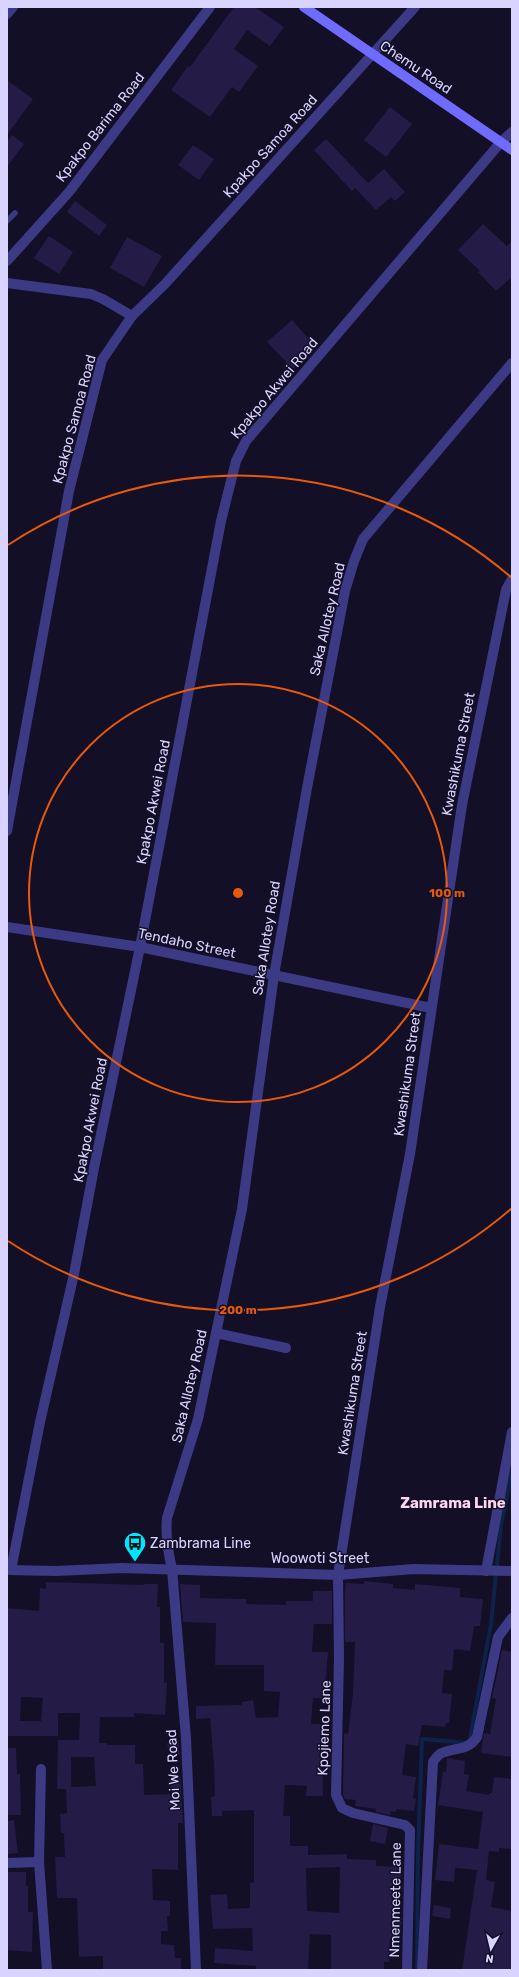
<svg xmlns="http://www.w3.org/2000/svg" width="519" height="1977" viewBox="0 0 519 1977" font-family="Rubik,sans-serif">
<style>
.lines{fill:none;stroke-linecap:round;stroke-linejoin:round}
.stream{stroke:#0c2248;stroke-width:4}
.building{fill:#241b47;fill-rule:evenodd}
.lane{stroke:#3d3a85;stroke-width:5.5}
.street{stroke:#3d3a85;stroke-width:10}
.secondary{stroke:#6f6bff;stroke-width:10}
.ring{fill:none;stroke:#e8590c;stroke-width:2}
.labels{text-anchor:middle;stroke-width:3;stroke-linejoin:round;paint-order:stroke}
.street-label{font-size:14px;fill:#d9d4ff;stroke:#130f26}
.poi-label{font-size:14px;fill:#d9d4ff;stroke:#130f26;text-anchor:start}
.neighbourhood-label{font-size:15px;font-weight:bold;fill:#ffd6f0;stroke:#130f26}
.centre{fill:#e8590c;stroke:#130f26;stroke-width:2}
.ring-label{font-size:12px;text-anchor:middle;font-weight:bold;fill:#e8590c;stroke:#130f26;stroke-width:3;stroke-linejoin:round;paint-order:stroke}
</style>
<rect width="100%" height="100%" fill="#130f26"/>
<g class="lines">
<path class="stream" d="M417,1970L418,1852L422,1739L469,1743L491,1624L501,1525L512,1471"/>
</g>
<g class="building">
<path d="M234,7H255L284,27L270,46L247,30L234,49L258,66L239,92L232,87L210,117L171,90L188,66L190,67Z"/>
<path d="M7,80L33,99L7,135Z"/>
<path d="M390,107L412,124L386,157L364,140Z"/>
<path d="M12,135L24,144L7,167V142Z"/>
<path d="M326,139L368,183L384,169L405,192L395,201L391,197L376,210L355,188L352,191L314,150Z"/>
<path d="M193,145L214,159L199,180L178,165Z"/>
<path d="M75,201L107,225L99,236L67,212Z"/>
<path d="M483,224L507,246L512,241V277L496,291L478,272L480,271L458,250Z"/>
<path d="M49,236L73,252L59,274L34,258Z"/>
<path d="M127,237L162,256L144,287L110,268Z"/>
<path d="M292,320L314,345L293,369L267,342Z"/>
<path d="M364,1581L393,1584V1588L415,1590V1584L460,1588V1597L483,1599L480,1626H474L470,1651L454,1649L452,1670H444L442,1693L452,1694L449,1723H446L445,1727L422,1725L418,1746L406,1744L402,1775L416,1777L413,1798L416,1799L414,1811L396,1809V1812L391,1811L390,1815L376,1812V1809L355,1806L356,1800L345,1799L343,1794L344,1737V1733L348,1734L353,1694L355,1642H345V1591L346,1583L364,1584Z"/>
<path d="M46,1582L144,1585V1584H158L157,1607H160V1643H164V1683H167L165,1715L134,1713V1717H100L99,1743H107V1745H135V1764H143L144,1795L171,1794L169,1776L180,1774L183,1823H178V1870L152,1869L153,1900L170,1901V1916H167L168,1931H161V1944L174,1945L175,1958H181V1970H103V1956L79,1957L77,1898H57L55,1857H65L64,1833H61L60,1814L67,1813L66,1789H57L58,1740H79L80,1713H58V1736H7V1608L39,1611L40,1588L46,1589ZM21,1697L43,1698L41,1721H20ZM71,1757H94L96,1786L71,1787Z"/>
<path d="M180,1584L200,1585V1598L246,1599V1604L286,1605V1601H313V1591H332V1624H314L312,1652H328L324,1698H313L311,1724H322L323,1796H306L307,1786L285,1785L283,1816H290V1846H308V1855L347,1854V1859L376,1860V1866L401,1867L399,1918H402V1920L399,1939H390L389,1962H384V1970H331V1935L310,1934L308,1970H256V1966L214,1963L215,1948L253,1951L252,1928L213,1929L210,1895L227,1894L228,1909L250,1908V1883L254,1882V1810L222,1811V1816H212L211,1797L215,1796L214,1766L210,1718L196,1719V1706L242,1705V1702L253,1700L256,1718L278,1717L280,1692L264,1691V1665H215L216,1623L183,1622ZM340,1867L339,1913L307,1911L306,1868Z"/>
<path d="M502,1650L512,1652V1757L481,1753L484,1733L490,1734L496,1699L492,1698Z"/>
<path d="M178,1741L180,1755L170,1757L167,1743Z"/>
<path d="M7,1748H16L17,1774H20L21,1815H7Z"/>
<path d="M447,1758L465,1761L464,1774L469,1775L466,1791L489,1795V1793H492L494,1777L512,1779V1849L499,1848V1852L489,1851L486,1880L495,1882L491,1907L512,1911V1970H462L477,1870L455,1868L454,1882L435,1880L439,1844L478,1849L483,1812L438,1805L443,1771L446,1772Z"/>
<path d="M14,1820L18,1853L7,1854V1821Z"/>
<path d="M373,1824L388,1828L385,1844L370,1841Z"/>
<path d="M7,1872H26V1886H28V1912H33L32,1952L7,1950Z"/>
<path d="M434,1905L451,1908L450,1919L432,1916Z"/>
</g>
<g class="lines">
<path class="lane" d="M7,221L15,213"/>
<g class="street">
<path d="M7,14L13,7"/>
<path d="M7,261L69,192L210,7"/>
<path d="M7,283L91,294L103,299L132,316"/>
<path d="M7,831L69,491L102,360L132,316L165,284L415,7"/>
<path d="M7,927L140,947L431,1008"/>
<path d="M216,1333L286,1348"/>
<path d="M7,1570L56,1571L122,1568L338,1575L414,1569L512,1571"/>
<path d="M11,1570L40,1422L74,1274L94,1168L140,947L221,521L236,461L246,441L501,142L512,132"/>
<path d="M486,1571L512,1432"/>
<path d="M41,1769L39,1862L47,1970"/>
<path d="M7,1863L39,1862"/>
<path d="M196,1970L186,1738L172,1569C168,1552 165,1536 167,1518L198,1419L242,1209L274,975L307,788L345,591L354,561L363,539L512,363"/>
<path d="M407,1970L410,1830L405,1825L353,1813L342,1808L336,1795L339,1658L338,1575L380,1307L410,1154L462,805L506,590L512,579"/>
<path d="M422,1970L433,1762C435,1759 439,1754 442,1753C456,1747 468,1751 477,1737L498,1637L512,1618"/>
</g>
<path class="secondary" d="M304,7L512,150"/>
</g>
<g class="ring">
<circle cx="238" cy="893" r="209"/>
<path d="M512 1208A417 417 0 0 1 8 1241M8 545A417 417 0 0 1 512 578"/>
</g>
<defs>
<g id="bus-pin" transform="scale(1.15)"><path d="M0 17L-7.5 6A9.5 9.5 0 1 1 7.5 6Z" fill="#00e5ff" stroke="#130f26"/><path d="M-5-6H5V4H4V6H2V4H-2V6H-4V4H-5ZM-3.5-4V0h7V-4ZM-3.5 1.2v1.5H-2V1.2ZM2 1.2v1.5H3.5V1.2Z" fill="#111"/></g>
</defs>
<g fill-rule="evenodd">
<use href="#bus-pin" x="135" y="1543"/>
</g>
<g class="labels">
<g class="street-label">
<text transform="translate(416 67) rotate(34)" y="5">Chemu Road</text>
<text transform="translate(100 127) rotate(-52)" y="5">Kpakpo Barima Road</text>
<text transform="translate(270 146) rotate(-48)" y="5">Kpakpo Samoa Road</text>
<text transform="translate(274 388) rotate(-50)" y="5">Kpakpo Akwei Road</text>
<text transform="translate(74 419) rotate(-75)" y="5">Kpakpo Samoa Road</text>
<text transform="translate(327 619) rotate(-77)" y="5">Saka Allotey Road</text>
<text transform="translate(458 754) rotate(-79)" y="5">Kwashikuma Street</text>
<text transform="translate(153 802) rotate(-79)" y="5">Kpakpo Akwei Road</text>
<text transform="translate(266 938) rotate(-81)" y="5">Saka Allotey Road</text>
<text transform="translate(187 943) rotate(12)" y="5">Tendaho Street</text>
<text transform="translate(407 1074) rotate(-82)" y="5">Kwashikuma Street</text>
<text transform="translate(90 1120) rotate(-79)" y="5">Kpakpo Akwei Road</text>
<text transform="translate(189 1386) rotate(-77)" y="5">Saka Allotey Road</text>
<text transform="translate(352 1393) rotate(-81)" y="5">Kwashikuma Street</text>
<text x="320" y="1563">Woowoti Street</text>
<text transform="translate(324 1728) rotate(-88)" y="5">Kpojiemo Lane</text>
<text transform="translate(173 1770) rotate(-93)" y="5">Moi We Road</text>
<text transform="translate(395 1900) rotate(-89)" y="5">Nmenmeete Lane</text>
</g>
<g class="poi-label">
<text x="150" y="1548">Zambrama Line</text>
</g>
<g class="neighbourhood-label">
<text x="453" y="1508">Zamrama Line</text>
</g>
</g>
<circle cx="238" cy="893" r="6" class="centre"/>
<g class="ring-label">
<text x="447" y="897">100 m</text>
<text x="238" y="1314">200 m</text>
</g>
<rect width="519" height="1977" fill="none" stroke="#d9d4ff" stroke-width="16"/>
<g transform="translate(491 1949) rotate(188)" stroke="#130f26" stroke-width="3" paint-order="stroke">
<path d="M0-3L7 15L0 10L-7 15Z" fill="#d9d4ff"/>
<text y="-6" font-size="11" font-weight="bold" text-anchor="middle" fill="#d9d4ff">N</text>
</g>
</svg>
